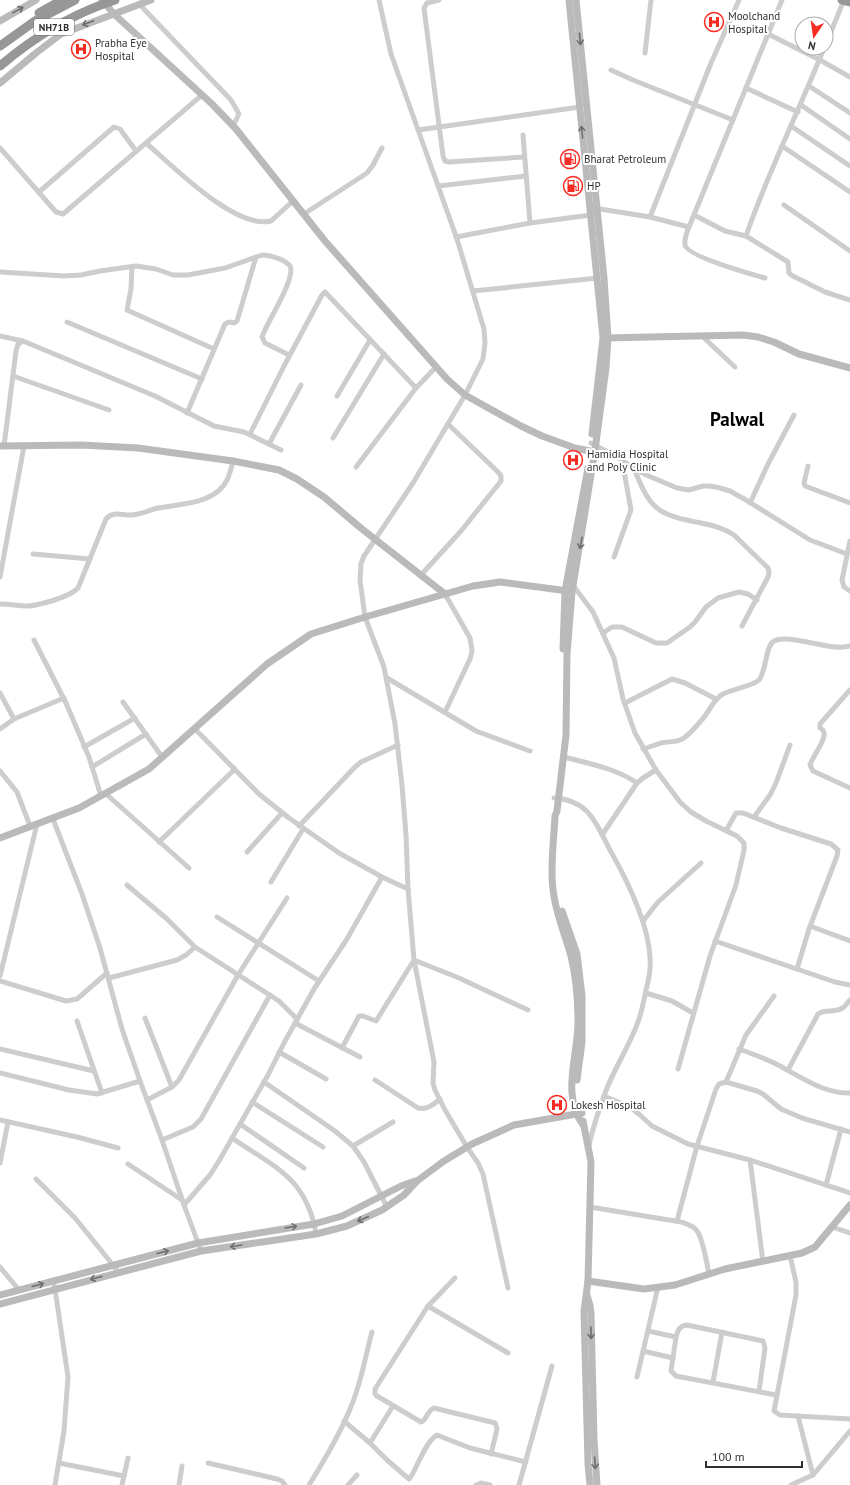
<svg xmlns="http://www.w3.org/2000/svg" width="850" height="1485" viewBox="0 0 850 1485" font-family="'PT Sans',sans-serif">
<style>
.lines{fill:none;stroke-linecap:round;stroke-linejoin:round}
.street{stroke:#cdcdcd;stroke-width:5}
.secondary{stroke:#bababa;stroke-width:7}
.highway{stroke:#979797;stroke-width:9}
.oneway{stroke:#6e6e6e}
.labels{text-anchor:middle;stroke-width:4;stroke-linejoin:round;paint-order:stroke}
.shield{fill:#fff;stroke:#6e6e6e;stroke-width:1}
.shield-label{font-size:10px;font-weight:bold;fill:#303030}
.poi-label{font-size:11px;fill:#303030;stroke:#fff;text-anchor:start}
.town-label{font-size:19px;font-weight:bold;fill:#000;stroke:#fff}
</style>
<rect width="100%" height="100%" fill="#fff"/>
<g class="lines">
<g class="street">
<path d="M379,0L391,54L457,239L484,329L485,343L483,359L465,395L413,483L364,556L361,564L360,580L365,617L384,667L395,724L402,785L406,835L408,889L414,960L434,1062L433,1083L435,1090L445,1110L467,1147L478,1163L483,1174L508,1288"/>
<path d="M439,0L427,3L424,8L443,156L445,161L449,162L524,157"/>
<path d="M139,4L231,100L239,114L233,126"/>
<path d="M768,34L820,60L850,77"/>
<path d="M826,44L844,0"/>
<path d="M645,53L651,0"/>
<path d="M611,70L633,80L733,120"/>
<path d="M809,86L850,113"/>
<path d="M746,88L798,112"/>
<path d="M801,105L850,139"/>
<path d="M791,126L850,166"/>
<path d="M418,130L580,107"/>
<path d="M523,135L530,223"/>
<path d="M146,143C172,165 235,230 271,221L293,201"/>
<path d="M782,146L850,192"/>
<path d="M0,148L56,212L63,214L202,95"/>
<path d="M438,186L526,176"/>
<path d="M39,192L114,127L120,129L136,151"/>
<path d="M784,205L850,251"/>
<path d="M594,208L650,217L689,227"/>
<path d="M304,214L367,173L373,165L382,148"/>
<path d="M694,215L725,231L746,236L788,262L789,273L791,275L825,292L850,300"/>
<path d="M650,217L711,63L739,0"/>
<path d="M746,236C768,172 799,111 824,48"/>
<path d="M456,237L530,223L591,215"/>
<path d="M132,267L131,289L127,310L214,349"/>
<path d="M0,272L64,276L81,275L100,271L136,266L156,269L173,275H188L225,268L262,255C269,255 274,257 280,259C284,261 288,263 290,266C296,277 270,318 265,330L262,337L265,343L289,355"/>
<path d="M765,278C751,274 688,257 685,245C684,239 687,232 689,227L782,0"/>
<path d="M473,291L598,278"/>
<path d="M67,322L202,379"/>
<path d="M0,336L23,341"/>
<path d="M702,336L735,367"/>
<path d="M13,376L109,410"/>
<path d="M337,396L370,340"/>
<path d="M187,413L225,324L229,322L234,323L237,321L256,257"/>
<path d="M250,434L284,366L322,295L325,292L416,388"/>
<path d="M333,438L384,354"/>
<path d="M591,443L615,456L644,474L677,488L689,490L703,486H710L720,488L730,491L746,500L810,540L847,554"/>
<path d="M269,444L301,385"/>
<path d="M4,446L16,351L18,344L23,341L155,396L214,426L244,432L281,450"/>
<path d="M808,466L804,483L805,486L850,503"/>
<path d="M356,467L416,388L436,367"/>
<path d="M634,468C650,510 658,515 701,523C713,525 723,528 734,535L768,568L769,573L768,577L742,626"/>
<path d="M750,503L768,464L794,415"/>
<path d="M850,541L842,580L844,587L850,591"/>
<path d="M33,554L90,559"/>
<path d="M614,557L631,510L622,460"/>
<path d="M421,575L461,531L501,481V476L499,473L448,424"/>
<path d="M0,577L24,446"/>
<path d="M572,584L593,612L598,623L614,658L623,699L635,733L656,770L680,802L691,812L706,821L737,836L744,843V850L736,885L710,956L678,1069"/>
<path d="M0,604C9,604 19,606 28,606C40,605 70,597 78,588L106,519C113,511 121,515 131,515C140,515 149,510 158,508C181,504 217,504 228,478C230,473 232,466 233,461"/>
<path d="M603,633L612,627H622L656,643H667L690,627L695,622L706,607L718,598L739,592L748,594L757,600"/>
<path d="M34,640L66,703L89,757L101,796"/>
<path d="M387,678L476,731L530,751"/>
<path d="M850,690L820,724V728C822,729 824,730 824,733C826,739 812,758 810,765L813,771L850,788"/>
<path d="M0,693L14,719"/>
<path d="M123,702L162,757"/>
<path d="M625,703L672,679L685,683L716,699"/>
<path d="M445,712L470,659L472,651L470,638L445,594"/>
<path d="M194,728L259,794L289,818L339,853L382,877L408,889"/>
<path d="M0,729L14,719L64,698"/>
<path d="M84,747L135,718"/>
<path d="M643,749C649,747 655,745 661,743C669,741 677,743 684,738C692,732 699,723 705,716C711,708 714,699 723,694C732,689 753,686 759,680C767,670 765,646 774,641C789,633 831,652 850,646"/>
<path d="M564,757C590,764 615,768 637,783"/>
<path d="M92,767L146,734"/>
<path d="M0,771L17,792L30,826"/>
<path d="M105,793L189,868"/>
<path d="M554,798C589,800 596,823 610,850C627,880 648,921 650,957C651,968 649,979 646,990C644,1000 642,1011 638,1022C629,1047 613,1070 604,1096C598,1112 593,1128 589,1145"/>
<path d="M754,817L770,795L776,783L790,745"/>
<path d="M299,826L355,767L361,762L398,745"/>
<path d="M726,831L736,813H743L781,828L831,844L838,850L837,856L809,929L797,969"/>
<path d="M602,835L637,783L643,778L656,770"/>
<path d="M159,842L235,769"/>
<path d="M247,852L282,813"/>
<path d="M271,882L303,829"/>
<path d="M127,885L167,919L195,947"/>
<path d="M217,917L319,981"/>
<path d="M643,921L658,902L701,863"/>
<path d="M810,926L850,941"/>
<path d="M715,941L835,982L850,985"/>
<path d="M0,976L37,824"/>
<path d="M109,978L177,960L186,955L195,947L279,1001L297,1019"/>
<path d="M0,981L66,1001L77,999L107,973"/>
<path d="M646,993L672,1001L693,1013"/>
<path d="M145,1018L172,1087"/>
<path d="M77,1021L102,1093"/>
<path d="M295,1023L360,1057"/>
<path d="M342,1048L359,1016H363L376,1021L414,960L459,978L528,1010"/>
<path d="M0,1049L94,1071"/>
<path d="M739,1049C753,1054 767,1059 780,1066C802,1078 825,1094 850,1093"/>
<path d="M279,1052L326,1079"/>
<path d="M788,1070L818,1014C825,1008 836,1014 844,1007C846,1005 848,1002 850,1000"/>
<path d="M0,1073L69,1090L97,1094L140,1081L122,1029L100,948L82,894L53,819"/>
<path d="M375,1080L418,1108C427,1110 433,1105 440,1099"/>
<path d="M140,1081L162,1140L184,1205"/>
<path d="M264,1082L335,1131L353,1146L364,1162L387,1207"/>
<path d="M726,1082L746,1035L774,996"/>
<path d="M604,1096L630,1107L640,1115L652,1126L688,1144L750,1160L850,1193"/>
<path d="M147,1100L172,1087L179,1080L238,975L287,898"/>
<path d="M252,1102L323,1147"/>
<path d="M0,1120L77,1137L118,1148"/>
<path d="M240,1124L304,1168"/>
<path d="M232,1138C252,1152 281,1167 296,1186C306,1198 314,1218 316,1234"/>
<path d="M162,1140L193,1127L201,1119L270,995"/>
<path d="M353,1146L393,1122"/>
<path d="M750,1160L763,1262"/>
<path d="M0,1163L8,1122"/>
<path d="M128,1164L182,1200"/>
<path d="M36,1179L75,1218L113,1265L118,1272"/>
<path d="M826,1185L841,1129"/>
<path d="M590,1207L681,1222C687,1224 694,1226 697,1231C703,1239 707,1264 709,1274"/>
<path d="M677,1221L697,1146L716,1089L719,1084L726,1082L757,1091L763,1094L781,1109L802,1118L850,1132"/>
<path d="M832,1227L850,1233"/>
<path d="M201,1251L184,1205L210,1175L219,1161L268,1075L284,1043L314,989L347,939L382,877"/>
<path d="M790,1256L796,1282V1295L774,1411L780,1415L850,1419"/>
<path d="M0,1267L19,1290"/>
<path d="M455,1278L428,1306L375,1389V1394L377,1396L421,1422C427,1420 427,1411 434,1408L495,1423L496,1425L497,1429L491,1454"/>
<path d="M53,1281L55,1289L68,1377L64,1431L55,1485"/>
<path d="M428,1306L508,1353"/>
<path d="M648,1331L676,1337L671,1371L676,1376L776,1395"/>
<path d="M676,1337C678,1330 679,1326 687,1325L763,1341L765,1348L759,1391"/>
<path d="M643,1351L673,1358"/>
<path d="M637,1377L658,1287"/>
<path d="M713,1382L722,1332"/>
<path d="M798,1416L813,1475"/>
<path d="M344,1421L370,1443L387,1460L409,1479L412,1475C418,1464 427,1440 437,1435L470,1448L526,1462"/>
<path d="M370,1443L393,1406"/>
<path d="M59,1463L124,1476"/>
<path d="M208,1463L277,1479L282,1481L285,1485"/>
<path d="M122,1485L128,1458"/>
<path d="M179,1485L182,1466"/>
<path d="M309,1485C324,1461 339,1436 350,1409C361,1385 365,1357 372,1332"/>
<path d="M348,1485L357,1475"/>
<path d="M476,1485L481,1483L490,1485"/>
<path d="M519,1485L552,1366"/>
<path d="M791,1485L813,1475L850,1431"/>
</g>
<g class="secondary">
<path d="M102,0L114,14L212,104L236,129L325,241L447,379L465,395L521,426L542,436L575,448L595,452"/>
<path d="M569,0L603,338L592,434"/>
<path d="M576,0L604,278L608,338L606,368L595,450L572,592L567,654L566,735L557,811L555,816C554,838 550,868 553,889C555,912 565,934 571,956C576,977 578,1001 578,1022C578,1056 561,1095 583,1125"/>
<path d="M0,21L36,0"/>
<path d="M0,83L36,53L61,34L151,0"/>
<path d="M604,338L743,335L758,337L774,342L799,354L850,368"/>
<path d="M0,446L81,445L138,448L233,461L279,470L297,479L324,497L362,529L445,594"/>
<path d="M563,649L565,591L588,468"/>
<path d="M0,838L79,808L149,769L267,664L311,634L365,617L473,586L500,582L568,591"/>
<path d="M562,911L577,954L582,996V1042L577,1080"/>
<path d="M583,1121L591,1162L588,1281L584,1311L588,1464L590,1485"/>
<path d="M588,1281L644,1289L675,1285L725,1269L802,1253L815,1247L850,1205"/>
<path d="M0,1295L198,1243L314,1224L342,1216L401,1186L415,1181"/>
<path d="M587,1295L590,1306L591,1313L594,1440L597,1485"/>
<path d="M0,1304L201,1251L316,1234L347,1226L382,1210L404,1195L417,1181L444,1161L472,1144L514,1125L582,1113"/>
</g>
<g class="highway">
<path d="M842,0L850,2"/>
<path d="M39,13L62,0"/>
<path d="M0,46L35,21L75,0"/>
<path d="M0,66C34,37 72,14 115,0"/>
</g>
</g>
<defs><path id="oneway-shaft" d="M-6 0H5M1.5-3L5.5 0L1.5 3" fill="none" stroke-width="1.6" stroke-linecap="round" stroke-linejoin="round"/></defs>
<g class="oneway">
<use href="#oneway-shaft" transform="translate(18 10) rotate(-29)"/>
<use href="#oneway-shaft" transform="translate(88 23) rotate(159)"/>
<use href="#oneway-shaft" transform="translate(580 39) rotate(84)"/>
<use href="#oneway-shaft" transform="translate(582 132) rotate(-96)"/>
<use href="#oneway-shaft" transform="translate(581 543) rotate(100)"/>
<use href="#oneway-shaft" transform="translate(363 1219) rotate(156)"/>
<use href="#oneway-shaft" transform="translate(291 1227) rotate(-9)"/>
<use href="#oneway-shaft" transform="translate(236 1246) rotate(171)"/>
<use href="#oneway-shaft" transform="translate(163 1252) rotate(-14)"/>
<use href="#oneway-shaft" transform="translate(96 1278) rotate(165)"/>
<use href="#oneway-shaft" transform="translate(38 1285) rotate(-15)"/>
<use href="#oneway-shaft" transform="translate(591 1333) rotate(89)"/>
<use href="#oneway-shaft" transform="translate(595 1463) rotate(86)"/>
</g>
<defs>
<g id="hospital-ring" transform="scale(1)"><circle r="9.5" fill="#fff" stroke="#f72b21" stroke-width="1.5"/><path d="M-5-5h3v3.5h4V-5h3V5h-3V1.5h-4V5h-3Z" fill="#f72b21"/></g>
<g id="fuel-ring" transform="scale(1)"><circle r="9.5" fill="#fff" stroke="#f72b21" stroke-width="1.5"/><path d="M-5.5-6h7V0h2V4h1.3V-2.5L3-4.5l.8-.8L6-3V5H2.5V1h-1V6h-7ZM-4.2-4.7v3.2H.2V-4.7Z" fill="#f72b21"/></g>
</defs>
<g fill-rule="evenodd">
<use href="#hospital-ring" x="714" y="22"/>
<use href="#hospital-ring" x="81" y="49"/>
<use href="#fuel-ring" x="570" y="159"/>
<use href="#fuel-ring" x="573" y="186"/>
<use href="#hospital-ring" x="573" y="460"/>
<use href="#hospital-ring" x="557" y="1105"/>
</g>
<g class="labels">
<rect class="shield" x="34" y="19" width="40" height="16" rx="3"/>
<g class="shield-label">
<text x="54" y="31">NH71B</text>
</g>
<g class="poi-label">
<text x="728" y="20">Moolchand<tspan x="728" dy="13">Hospital</tspan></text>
<text x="95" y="47">Prabha Eye<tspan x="95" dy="13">Hospital</tspan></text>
<text x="584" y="163">Bharat Petroleum</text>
<text x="587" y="190">HP</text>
<text x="587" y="458">Hamidia Hospital<tspan x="587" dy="13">and Poly Clinic</tspan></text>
<text x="571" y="1109">Lokesh Hospital</text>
</g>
<g class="town-label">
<text x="737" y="426">Palwal</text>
</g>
</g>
<g transform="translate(814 36) rotate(193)"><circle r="19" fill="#ffffff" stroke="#acacac"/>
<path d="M0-3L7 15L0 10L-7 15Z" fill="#f72b21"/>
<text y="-6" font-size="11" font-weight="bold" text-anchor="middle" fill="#303030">N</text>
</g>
<path d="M706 1461v6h96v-6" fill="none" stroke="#303030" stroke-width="2"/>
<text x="712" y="1461" font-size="12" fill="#303030" stroke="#ffffff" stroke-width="3" paint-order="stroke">100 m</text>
</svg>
